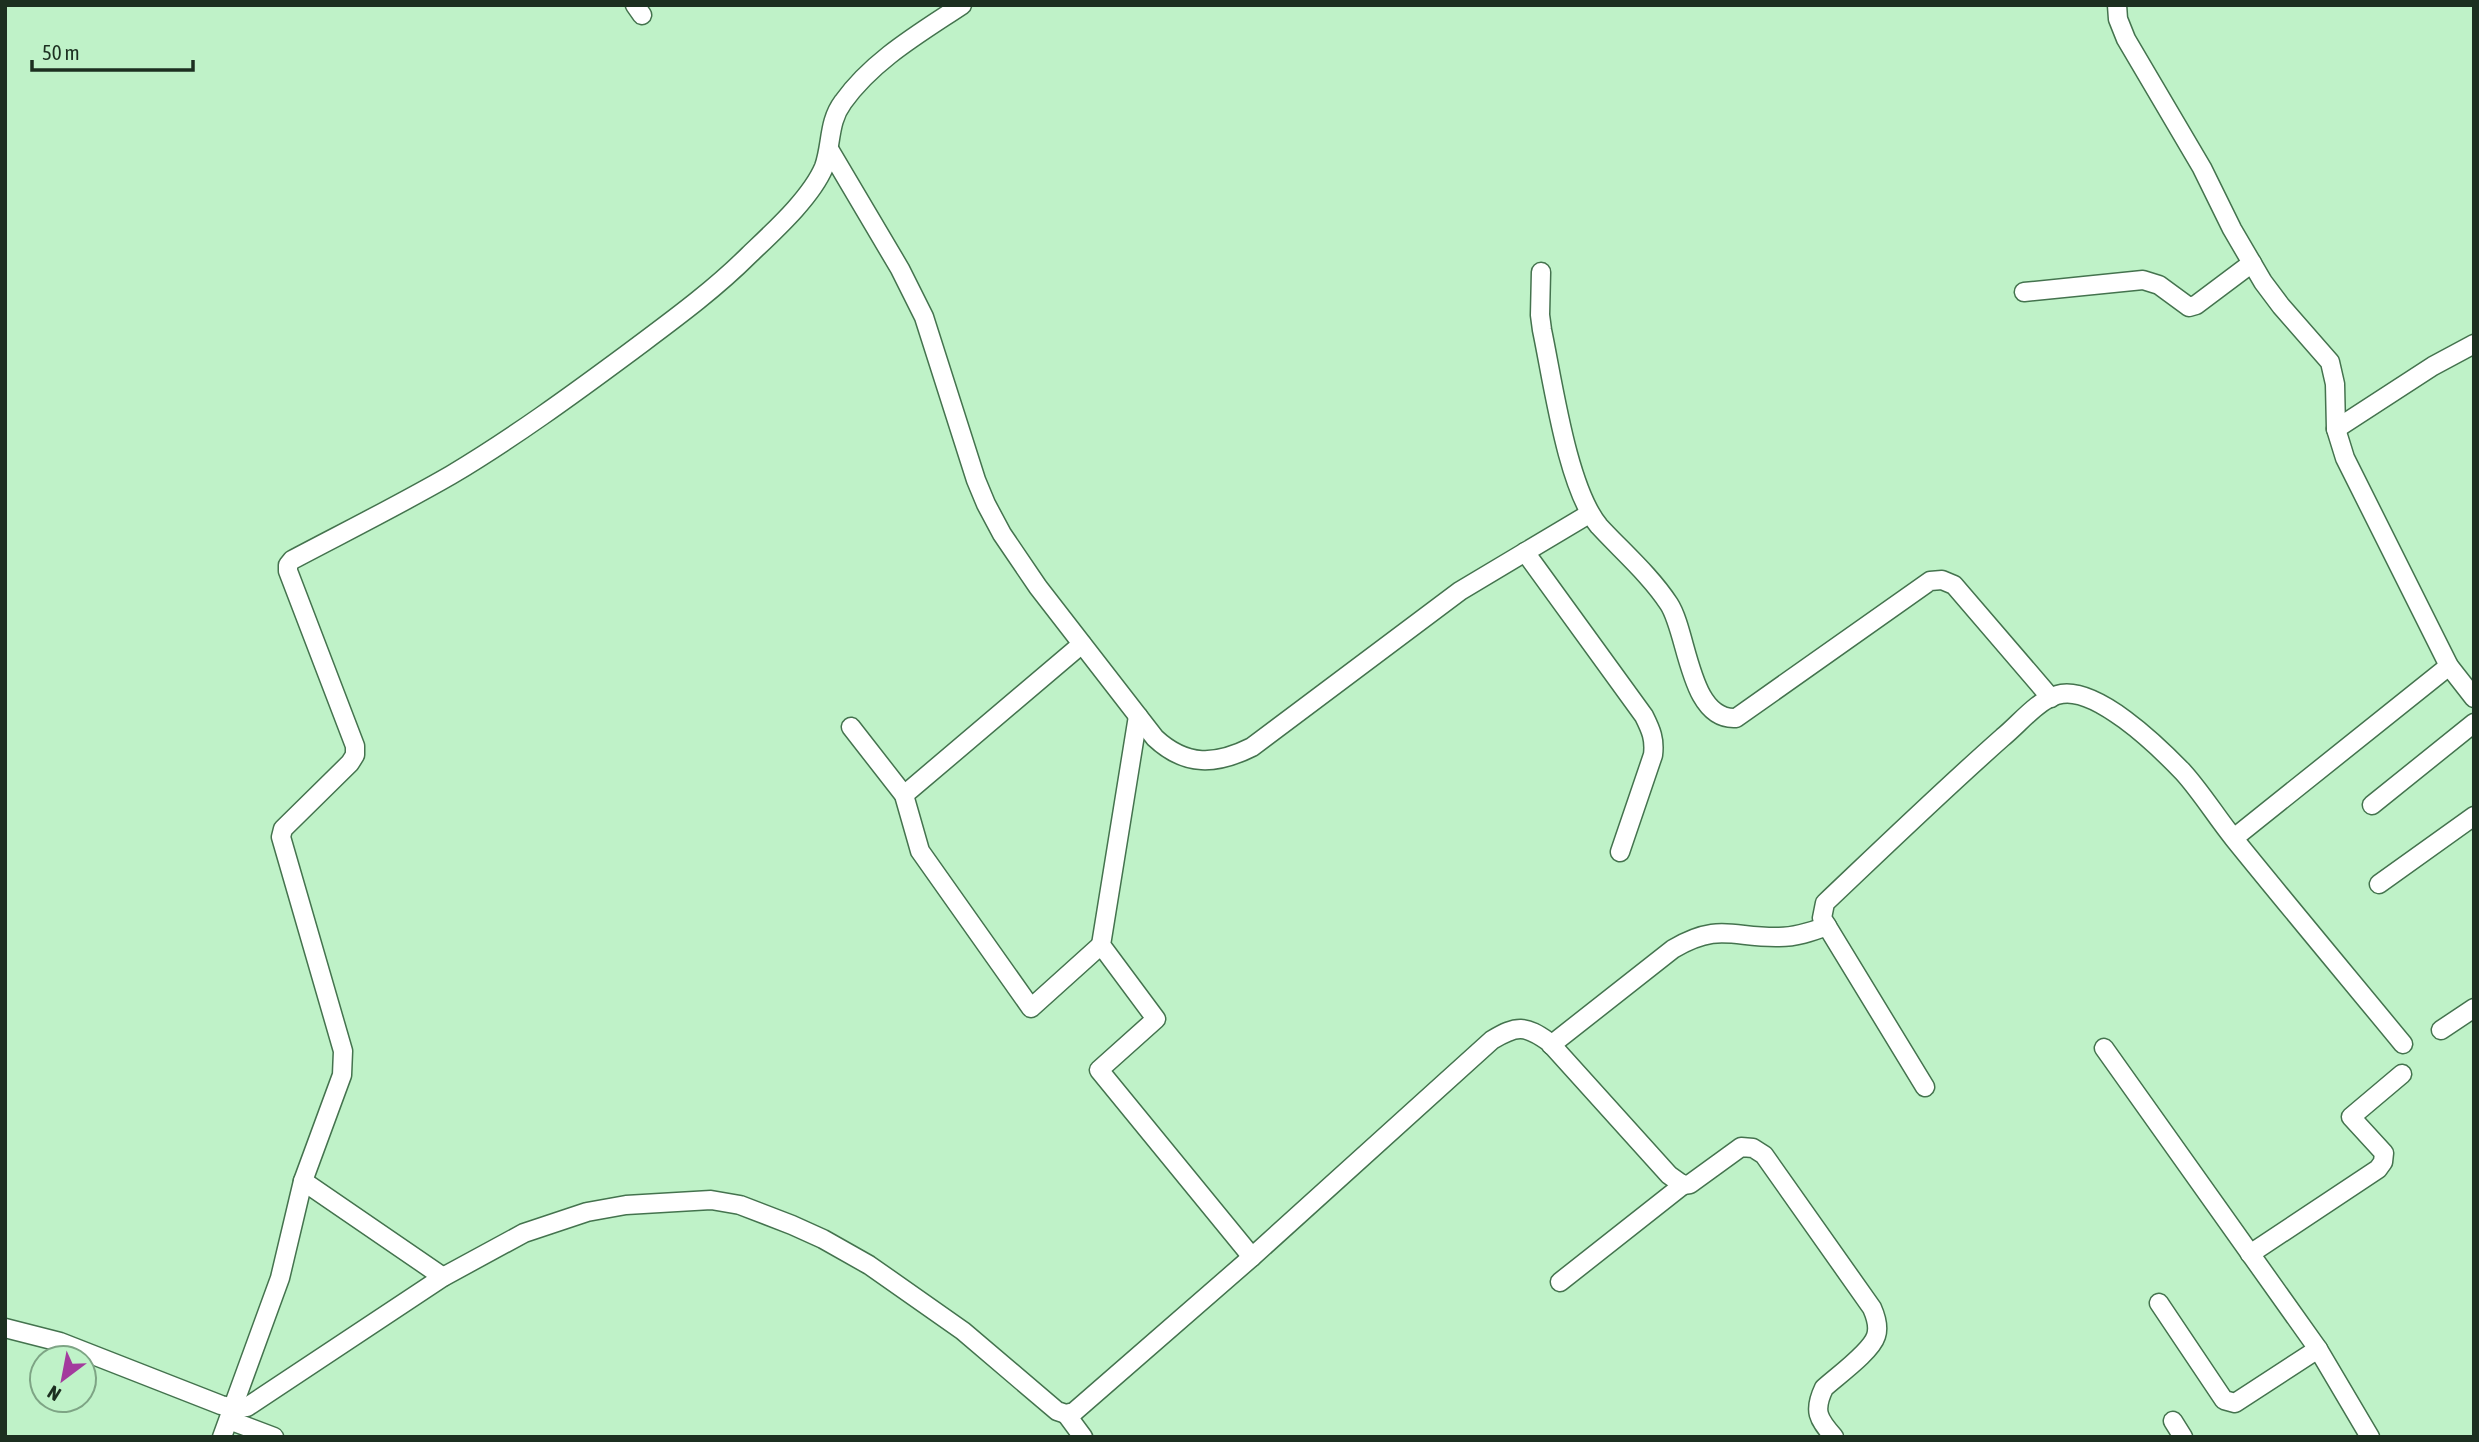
<svg xmlns="http://www.w3.org/2000/svg" width="2479" height="1442" viewBox="0 0 2479 1442" font-family="'Asap Condensed',sans-serif">
<style>
.lines{fill:none;stroke-linecap:round;stroke-linejoin:round}
.minor-casing{stroke:#44734e;stroke-width:21}
.minor{stroke:#fff;stroke-width:18}
</style>
<rect width="100%" height="100%" fill="#bff2c8"/>
<g class="lines">
<g class="minor-casing">
<g id="minor">
<path d="M635,5L642,15"/>
<path d="M2117,5L2118,19L2126,39L2202,168L2232,229L2263,282L2281,306L2330,362L2335,384L2336,429L2345,458L2449,666L2474,698"/>
<path d="M829,149L900,269L924,317L976,480L986,504L1002,534L1038,587L1155,738C1186,767 1216,765 1252,747L1460,591L1589,514"/>
<path d="M1541,272L1540,315L1542,330C1553,382 1567,487 1599,526C1622,551 1650,575 1669,604C1688,633 1689,721 1736,718L1930,581L1942,580L1954,585L2051,698"/>
<path d="M2024,292L2143,280L2159,285L2189,307L2196,305L2252,263"/>
<path d="M2336,429L2433,366L2474,344"/>
<path d="M1525,552L1644,716C1651,730 1655,739 1653,755L1620,852"/>
<path d="M1138,716L1101,945L1156,1019L1099,1070L1252,1257"/>
<path d="M851,727L904,795L920,851L1031,1008L1101,945"/>
<path d="M904,795L1082,644"/>
<path d="M2372,805L2474,723"/>
<path d="M2234,838L2449,666"/>
<path d="M2379,884L2474,816"/>
<path d="M2441,1030L2474,1008"/>
<path d="M1551,1045L1673,949C1719,922 1733,938 1779,937C1796,937 1811,932 1827,926"/>
<path d="M2104,1048L2318,1349L2370,1437"/>
<path d="M1925,1087L1822,918L1825,903C1884,847 1942,791 2003,737C2019,724 2037,701 2057,695C2094,683 2159,747 2183,772C2202,793 2217,818 2235,840C2290,908 2347,976 2403,1044"/>
<path d="M303,1181L443,1277"/>
<path d="M2250,1254L2378,1169L2383,1162L2384,1153L2351,1117L2402,1074"/>
<path d="M1560,1282L1683,1185"/>
<path d="M2159,1303L2224,1400L2235,1403L2318,1349"/>
<path d="M5,1328L60,1342L221,1405L233,1408L247,1407L443,1277L524,1233L587,1212L626,1205L711,1200L740,1205L792,1225L823,1239L869,1265L963,1331L1057,1411L1066,1414L1074,1412L1252,1257L1492,1040C1517,1025 1525,1025 1549,1042L1669,1175L1683,1185L1690,1184L1741,1147L1753,1148L1764,1155L1872,1308C1876,1317 1879,1327 1876,1336C1871,1352 1837,1376 1824,1388C1813,1411 1818,1419 1834,1437"/>
<path d="M1066,1414L1083,1437"/>
<path d="M229,1420L274,1437"/>
<path d="M2173,1421L2183,1437"/>
<path d="M222,1437L280,1278L303,1181L342,1075L343,1051L281,837L283,829L350,763L355,755V746L288,571V565L292,560C345,532 399,505 451,475C513,438 572,395 630,352C670,322 713,291 749,255C773,232 811,198 824,167C832,144 828,122 843,102C873,60 920,33 962,5"/>
</g>
</g>
<use href="#minor" class="minor"/>
</g>
<rect width="2479" height="1442" fill="none" stroke="#1c2f20" stroke-width="14"/>
<g transform="translate(63 1379) rotate(212)"><circle r="33" fill="#bff2c8" stroke="#7ea485" stroke-width="2"/>
<path d="M0-5L12 26L0 18L-12 26Z" fill="#a33b9d"/>
<text y="-10" font-size="19" font-weight="bold" text-anchor="middle" fill="#1c2f20">N</text>
</g>
<path d="M32 60v10h161v-10" fill="none" stroke="#1c2f20" stroke-width="3.5"/>
<text x="42" y="60" font-size="21" fill="#1c2f20" stroke="#bff2c8" stroke-width="5" paint-order="stroke">50 m</text>
</svg>
